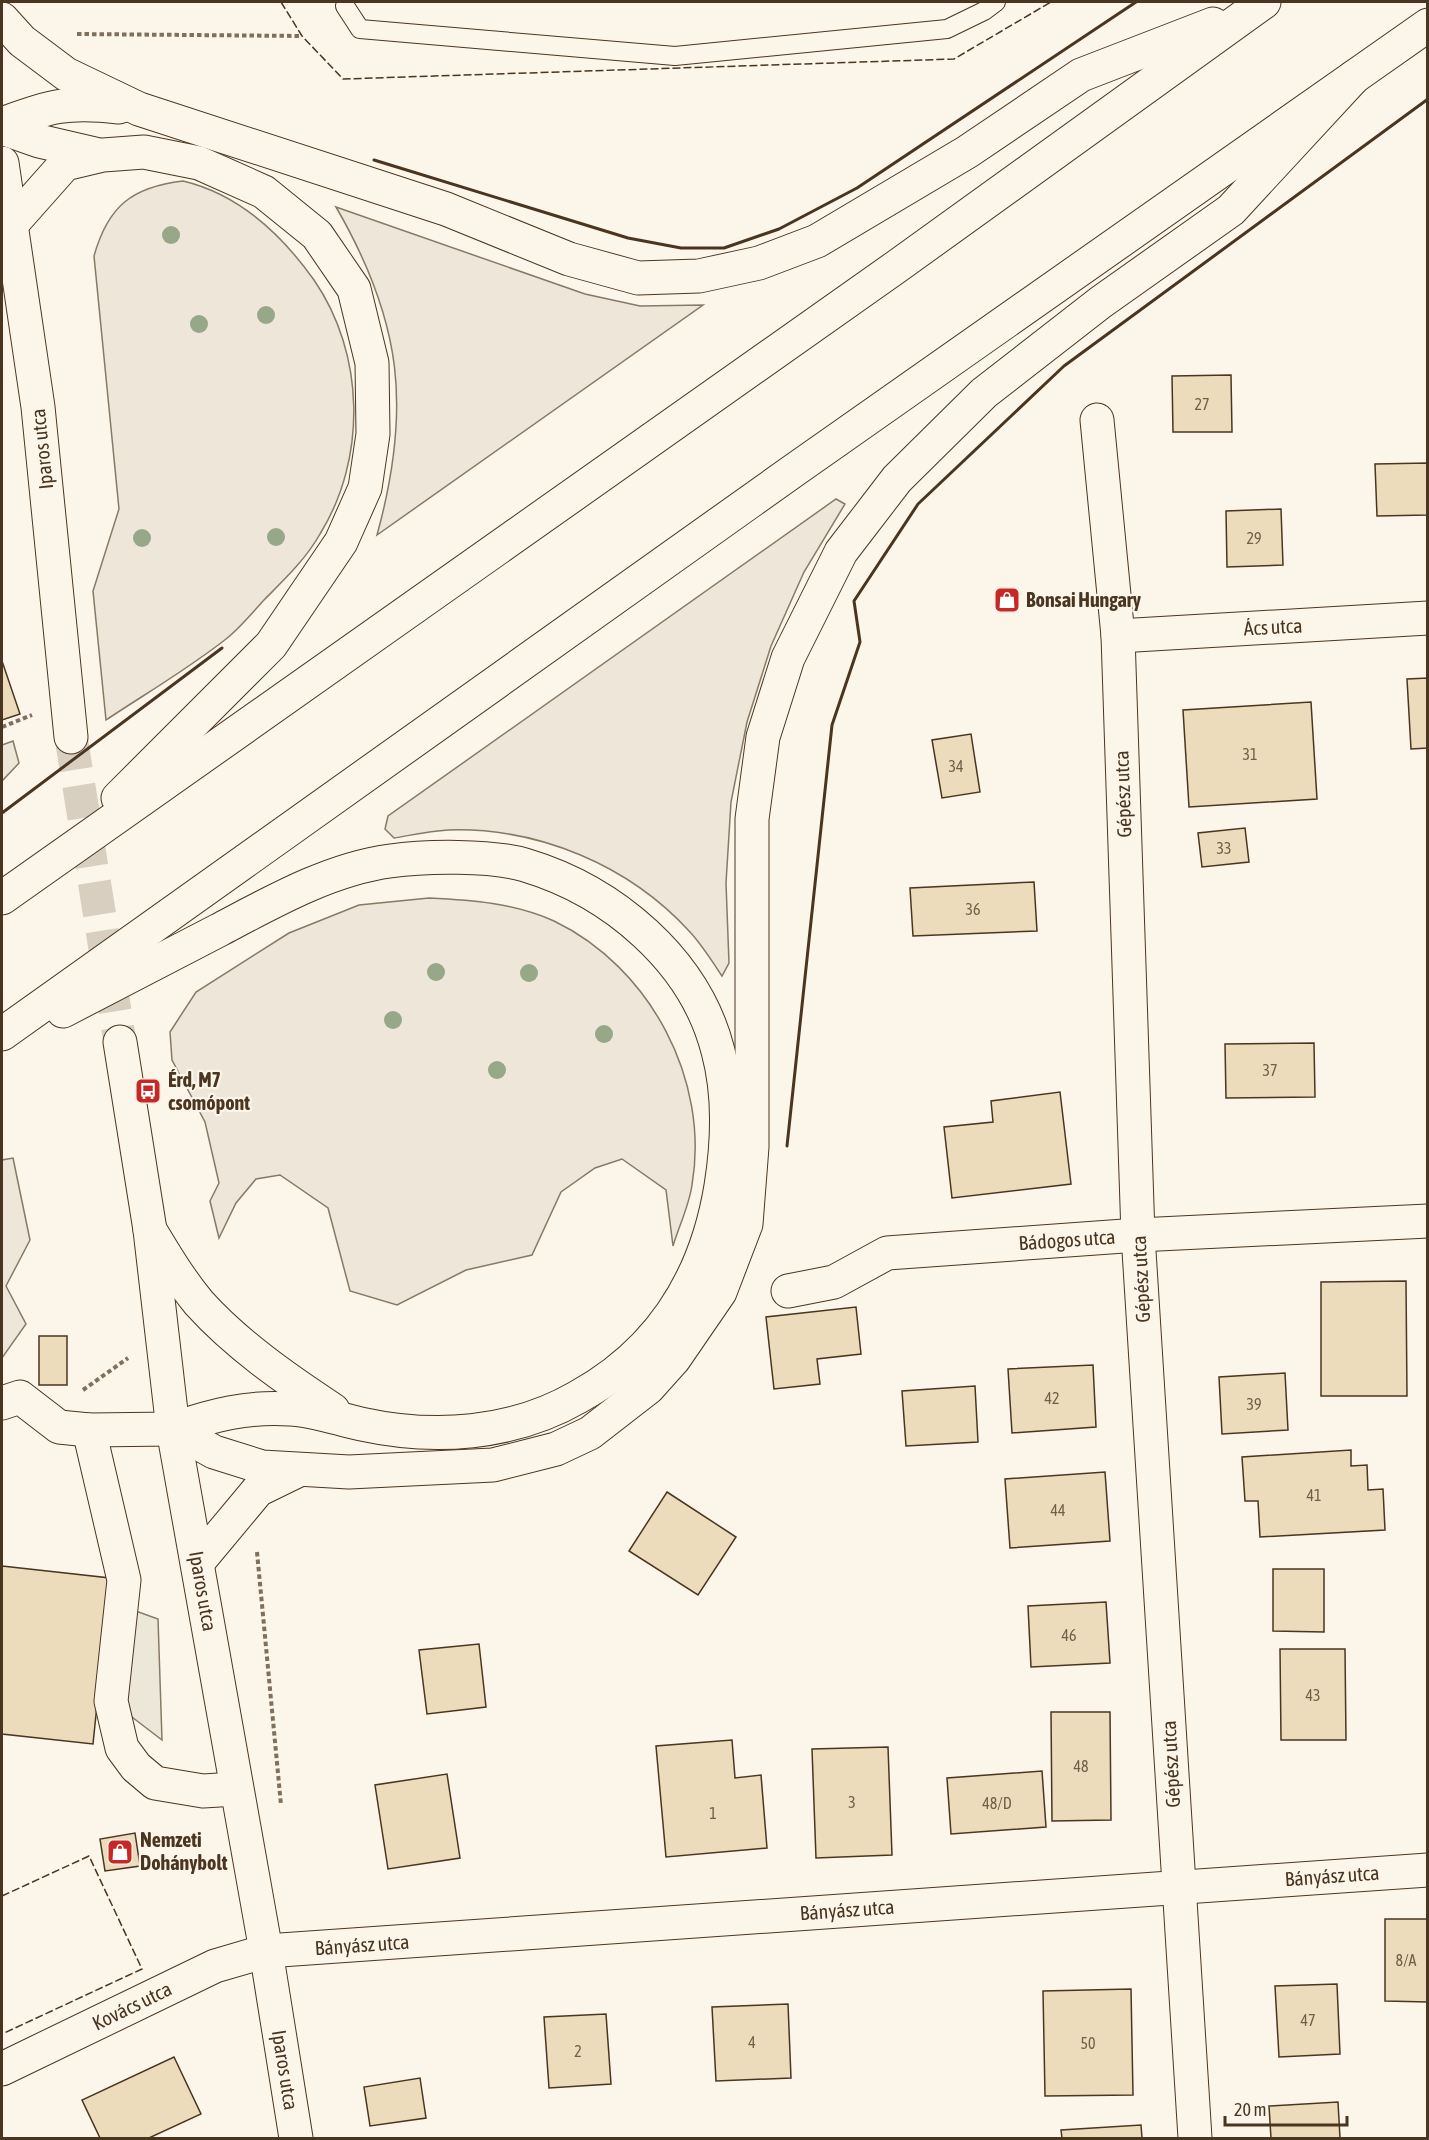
<svg xmlns="http://www.w3.org/2000/svg" width="1429" height="2140" viewBox="0 0 1429 2140" font-family="'Asap Condensed',sans-serif">
<style>
.green{fill:#ede6d9;stroke:#887966;stroke-width:1.5}
.parking{fill:#ede7d9;stroke:#887966;stroke-width:1.5}
.building{fill:#ecdcbc;stroke:#4a3520;stroke-width:1.5}
.lines{fill:none;stroke-linecap:round;stroke-linejoin:round}
.secondary-tunnel{stroke:#d8cfc1;stroke-width:33;stroke-dasharray:33 16;stroke-linecap:butt}
.service-casing{stroke:#4a3520;stroke-width:20}
.minor-casing{stroke:#4a3520;stroke-width:35}
.tertiary-casing{stroke:#4a3520;stroke-width:35}
.secondary-casing{stroke:#4a3520;stroke-width:35}
.motorway-casing{stroke:#4a3520;stroke-width:35}
.path{stroke:#7f6f5c;stroke-width:4;stroke-dasharray:4.5 3;stroke-linecap:butt}
.service{stroke:#fbf6e9;stroke-width:18}
.minor{stroke:#fbf6e9;stroke-width:33}
.tertiary{stroke:#fbf6e9;stroke-width:33}
.secondary{stroke:#fbf6e9;stroke-width:33}
.motorway{stroke:#fbf6e9;stroke-width:33}
.fence{stroke:#4a3520;stroke-width:1.5;stroke-dasharray:8 3;stroke-linecap:butt}
.wall{stroke:#4a3520;stroke-width:3}
.tree{fill:#96a887}
.labels{text-anchor:middle;stroke-width:4.5;stroke-linejoin:round;paint-order:stroke}
.number-label{font-size:16px;fill:#725f47}
.street-label{font-size:20px;fill:#4a3520;stroke:#fbf6e9}
.poi-label{font-size:20px;font-weight:bold;fill:#4a3520;stroke:#fbf6e9;text-anchor:start}
</style>
<rect width="100%" height="100%" fill="#fbf6e9"/>
<g class="green">
<path d="M183,181C238,194 282,235 314,280C365,354 367,458 320,534C306,559 284,580 264,600C252,613 240,628 226,639C188,669 145,694 106,720L93,591L119,509L94,256C108,206 132,187 183,181Z"/>
<path d="M336,207L585,294L640,306L703,305L377,535C412,408 402,321 336,207Z"/>
<path d="M836,499L845,504L804,572L771,646L747,722L731,802L726,883L729,963L722,976C712,961 702,945 690,932C629,865 538,827 448,830C430,831 412,835 394,838L385,829L388,816Z"/>
<path d="M13,741L19,763L2,781V745Z"/>
<path d="M429,898C472,900 514,903 554,921C650,967 710,1080 692,1185C689,1206 679,1226 673,1246L666,1190L622,1159L595,1168L561,1192L532,1255L466,1270L397,1305L350,1291L328,1208L280,1175L256,1179L236,1203L219,1238L210,1201L219,1183L205,1122L172,1060L170,1032L196,992L289,933L359,905Z"/>
<path d="M13,1158L30,1240L6,1286L26,1324L2,1358V1160Z"/>
</g>
<path class="parking" d="M122,1606L158,1619L162,1740L111,1701Z"/>
<g class="building">
<path d="M1231,375L1232,432H1173L1172,376Z"/>
<path d="M1428,463V515L1377,516L1375,464Z"/>
<path d="M1281,509L1283,565L1227,567L1226,511Z"/>
<path d="M2,661L20,714L2,720Z"/>
<path d="M1428,678V748L1411,749L1407,679Z"/>
<path d="M1311,702L1317,799L1189,807L1183,710Z"/>
<path d="M971,734L980,792L942,798L932,740Z"/>
<path d="M1245,828L1249,862L1202,867L1198,833Z"/>
<path d="M1034,882L1037,931L913,936L910,888Z"/>
<path d="M1314,1043L1315,1097L1226,1098L1225,1044Z"/>
<path d="M1060,1092L1071,1184L952,1198L944,1127L993,1122L991,1101Z"/>
<path d="M1406,1281L1407,1396H1321V1282Z"/>
<path d="M856,1307L861,1354L817,1359L820,1384L774,1389L766,1317Z"/>
<rect x="39" y="1336" width="28" height="49"/>
<path d="M1093,1365L1096,1427L1012,1433L1008,1369Z"/>
<path d="M1285,1373L1288,1430L1222,1434L1219,1377Z"/>
<path d="M975,1386L978,1442L906,1446L902,1391Z"/>
<path d="M1351,1450V1466L1367,1465L1368,1490L1383,1489L1385,1530L1260,1537L1258,1501H1245L1242,1457Z"/>
<path d="M1105,1472L1110,1541L1010,1548L1005,1479Z"/>
<path d="M667,1492L736,1537L698,1595L629,1551Z"/>
<path d="M2,1566L110,1578L93,1744L2,1734Z"/>
<path d="M1273,1569H1324V1632L1273,1631Z"/>
<path d="M1106,1602L1110,1663L1031,1667L1028,1606Z"/>
<path d="M479,1644L486,1707L427,1714L419,1650Z"/>
<path d="M1280,1649H1345L1346,1740H1281Z"/>
<path d="M1051,1712H1110L1111,1820L1052,1821Z"/>
<path d="M732,1740L735,1778L761,1775L767,1848L666,1857L656,1746Z"/>
<path d="M888,1747L892,1855L816,1858L812,1749Z"/>
<path d="M1042,1771L1046,1827L951,1834L947,1778Z"/>
<path d="M447,1774L460,1858L388,1869L375,1785Z"/>
<path d="M135,1833L140,1866L105,1871L100,1839Z"/>
<path d="M1385,1919H1428V2002L1385,2001Z"/>
<path d="M1337,1984L1340,2054L1279,2057L1275,1986Z"/>
<path d="M1131,1989L1133,2095L1045,2096L1043,1991Z"/>
<path d="M788,2004L791,2078L716,2081L712,2007Z"/>
<path d="M606,2014L611,2084L549,2088L544,2017Z"/>
<path d="M174,2057L201,2114L149,2138H100L82,2100Z"/>
<path d="M420,2078L426,2118L370,2126L364,2087Z"/>
<path d="M1338,2102L1340,2138H1271L1269,2106Z"/>
<path d="M1141,2125L1142,2138H1062L1061,2130Z"/>
</g>
<g class="lines">
<path class="secondary-tunnel" d="M71,737L120,1042"/>
<g class="service-casing">
<path id="service" d="M345,6L360,29L675,56L947,29L984,11L996,2"/>
</g>
<g class="minor-casing">
<g id="minor">
<path d="M1097,420L1118,636L1138,1235L1195,2138"/>
<path d="M1118,636L1428,618"/>
<path d="M788,1291L834,1282L887,1253L1138,1235L1428,1221"/>
<path d="M2,1403L20,1397L59,1427L89,1430L173,1429"/>
<path d="M89,1430L124,1580L111,1701L122,1748L136,1767L155,1783L203,1791L236,1789"/>
<path d="M2,2069L215,1966L266,1951L1428,1870"/>
</g>
</g>
<g class="tertiary-casing">
<path id="tertiary" d="M173,1429L266,1951L296,2138"/>
</g>
<g class="secondary-casing">
<g id="secondary">
<path d="M2,163L38,407L71,737"/>
<path d="M120,1042L150,1230L173,1429"/>
</g>
</g>
<g class="motorway-casing">
<g id="motorway">
<path d="M2,19L22,41L66,74L139,109L446,209L569,259L638,278L699,276L759,263L817,241L967,152L1081,75L1213,24"/>
<path d="M2,124C50,106 67,101 119,107"/>
<path d="M2,128L39,141L95,154"/>
<path d="M10,226L65,164L103,155L144,152L199,163L264,192L317,235L354,289L372,363L373,434L365,488L341,542L271,645L118,798"/>
<path d="M2,898L896,267L1264,2"/>
<path d="M63,1011C115,984 167,957 219,930C272,902 330,869 390,861C425,856 491,855 525,865C612,891 695,960 718,1051C730,1095 728,1142 721,1186C706,1278 661,1351 578,1397C512,1435 434,1440 361,1424C338,1419 314,1410 290,1409C249,1406 212,1415 173,1429"/>
<path d="M2,1034L793,471L1428,25"/>
<path d="M150,1230C165,1255 180,1280 199,1303C237,1345 286,1379 333,1410"/>
<path d="M173,1429L214,1452L262,1467L349,1472L493,1465L556,1449L590,1433L648,1388L674,1359L720,1292L746,1224L752,1147V819L763,737L788,658L841,552L897,479L984,393L1101,302L1231,210L1354,77"/>
<path d="M198,1562L258,1490L299,1470"/>
</g>
</g>
<g class="path">
<path d="M77,34L302,36"/>
<path d="M2,727L32,715"/>
<path d="M83,1390L128,1358"/>
<path d="M257,1552L281,1805"/>
</g>
<use href="#service" class="service"/>
<use href="#minor" class="minor"/>
<use href="#tertiary" class="tertiary"/>
<use href="#secondary" class="secondary"/>
<use href="#motorway" class="motorway"/>
<g class="fence">
<path d="M281,2L302,36L343,79L954,59L1051,2"/>
<path d="M2,1896L89,1856L142,1969L2,2034"/>
</g>
<g class="wall">
<path d="M374,160L628,238L681,248H724L779,229L857,188L1136,2"/>
<path d="M2,813L222,648"/>
<path d="M787,1146L832,725L860,642L854,601L918,504L1064,366L1428,99"/>
</g>
</g>
<g class="tree">
<circle cx="171" cy="235" r="9"/>
<circle cx="266" cy="315" r="9"/>
<circle cx="199" cy="324" r="9"/>
<circle cx="276" cy="537" r="9"/>
<circle cx="142" cy="538" r="9"/>
<circle cx="436" cy="972" r="9"/>
<circle cx="529" cy="973" r="9"/>
<circle cx="393" cy="1020" r="9"/>
<circle cx="604" cy="1034" r="9"/>
<circle cx="497" cy="1070" r="9"/>
</g>
<defs>
<g id="shop-square" transform="scale(1.35)"><rect x="-9" y="-9" width="18" height="18" rx="4" fill="#c62828" stroke="#fbf6e9"/><path d="M-5-2.5h2.3a2.7 3.5 0 0 1 5.4 0H5L5.5 6h-11ZM-1.5-2.5h3a1.5 2.3 0 0 0-3 0Z" fill="#fff"/></g>
<g id="bus-square" transform="scale(1.35)"><rect x="-9" y="-9" width="18" height="18" rx="4" fill="#c62828" stroke="#fbf6e9"/><path d="M-5-6H5V4H4V6H2V4H-2V6H-4V4H-5ZM-3.5-4V0h7V-4ZM-3.5 1.2v1.5H-2V1.2ZM2 1.2v1.5H3.5V1.2Z" fill="#fff"/></g>
</defs>
<g fill-rule="evenodd">
<use href="#shop-square" x="1007" y="600"/>
<use href="#bus-square" x="148" y="1091"/>
<use href="#shop-square" x="120" y="1852"/>
</g>
<g class="labels">
<g class="number-label">
<text x="1202" y="410">27</text>
<text x="1254" y="544">29</text>
<text x="1250" y="760">31</text>
<text x="956" y="772">34</text>
<text x="1224" y="854">33</text>
<text x="973" y="915">36</text>
<text x="1270" y="1076">37</text>
<text x="1052" y="1404">42</text>
<text x="1254" y="1410">39</text>
<text x="1314" y="1501">41</text>
<text x="1058" y="1516">44</text>
<text x="1069" y="1641">46</text>
<text x="1313" y="1701">43</text>
<text x="1081" y="1772">48</text>
<text x="852" y="1808">3</text>
<text x="997" y="1809">48/D</text>
<text x="713" y="1819">1</text>
<text x="1406" y="1966">8/A</text>
<text x="1308" y="2026">47</text>
<text x="752" y="2048">4</text>
<text x="1088" y="2049">50</text>
<text x="578" y="2057">2</text>
</g>
<g class="street-label">
<text transform="translate(42 449) rotate(-96)" y="7">Iparos utca</text>
<text transform="translate(1273 627) rotate(-3)" y="7">Ács utca</text>
<text transform="translate(1123 794) rotate(-92)" y="7">Gépész utca</text>
<text transform="translate(1067 1240) rotate(-4)" y="7">Bádogos utca</text>
<text transform="translate(1141 1279) rotate(-93)" y="7">Gépész utca</text>
<text transform="translate(203 1591) rotate(80)" y="7">Iparos utca</text>
<text transform="translate(1171 1764) rotate(-93)" y="7">Gépész utca</text>
<text transform="translate(1332 1876) rotate(-4)" y="7">Bányász utca</text>
<text transform="translate(847 1910) rotate(-4)" y="7">Bányász utca</text>
<text transform="translate(362 1945) rotate(-4)" y="7">Bányász utca</text>
<text transform="translate(132 2006) rotate(-26)" y="7">Kovács utca</text>
<text transform="translate(285 2070) rotate(81)" y="7">Iparos utca</text>
</g>
<g class="poi-label">
<text x="1026" y="607">Bonsai Hungary</text>
<text x="168" y="1087">Érd, M7<tspan x="168" dy="23">csomópont</tspan></text>
<text x="140" y="1847">Nemzeti<tspan x="140" dy="23">Dohánybolt</tspan></text>
</g>
</g>
<rect width="1429" height="2140" fill="none" stroke="#4a3520" stroke-width="6"/>
<path d="M1225 2116v9h122v-9" fill="none" stroke="#4a3520" stroke-width="3"/>
<text x="1234" y="2116" font-size="18" fill="#4a3520" stroke="#fbf6e9" stroke-width="4.5" paint-order="stroke">20 m</text>
</svg>
